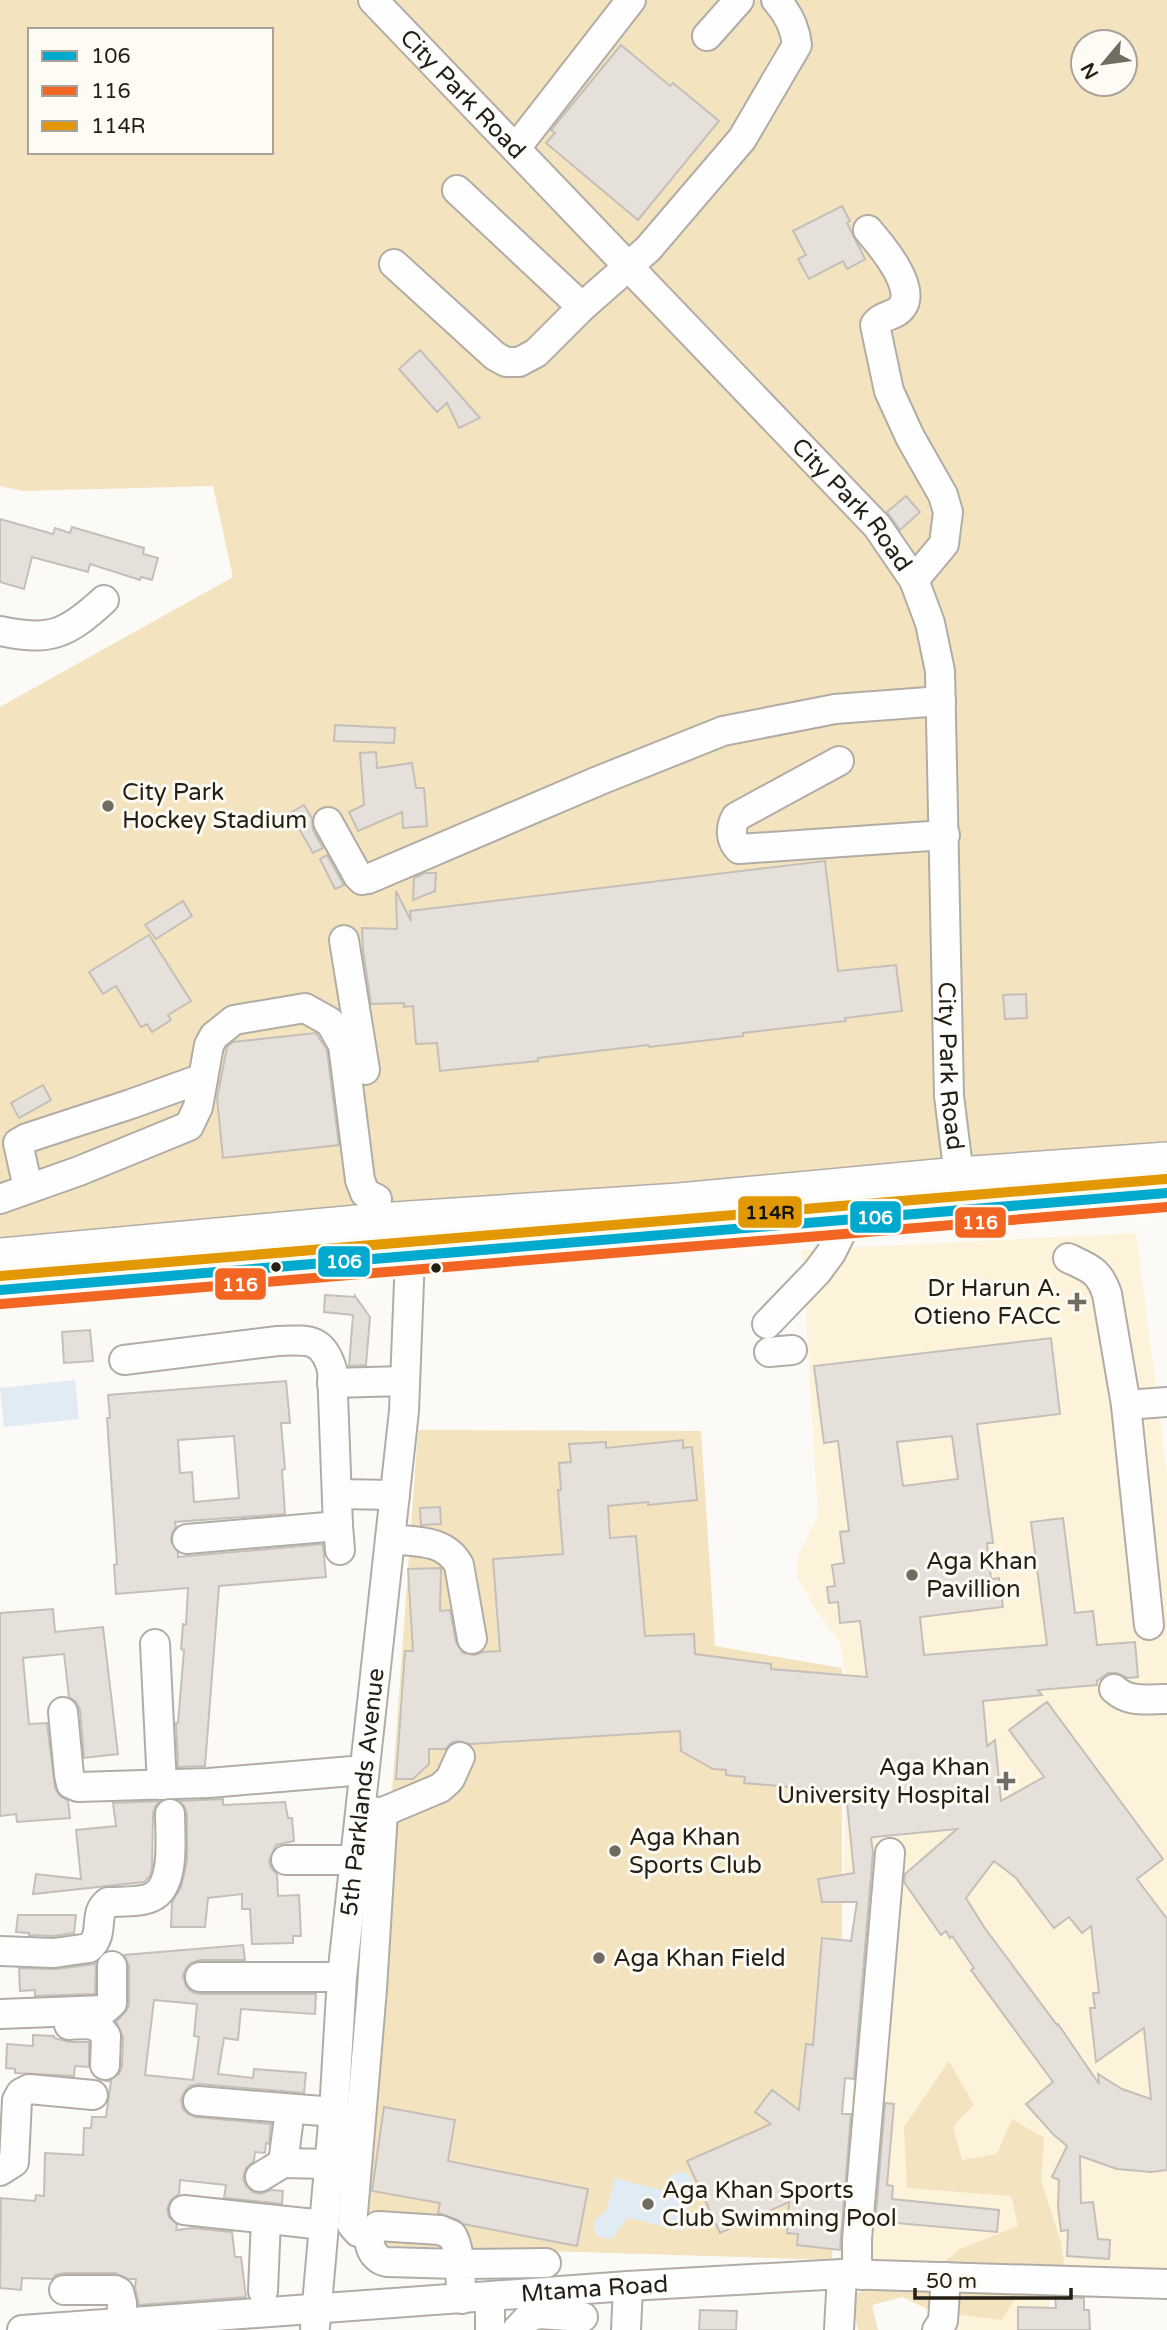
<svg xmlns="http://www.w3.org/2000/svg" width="1167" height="2330" viewBox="0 0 1167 2330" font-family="'Varela Round',sans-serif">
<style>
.built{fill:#fdf2da}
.green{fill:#f3e3be;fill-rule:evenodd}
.water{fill:#e1ebf3}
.building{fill:#e5e0d9;stroke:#c4bfb8;stroke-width:2;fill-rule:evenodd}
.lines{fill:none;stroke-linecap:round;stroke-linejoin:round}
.minor-casing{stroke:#b1ada6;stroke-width:32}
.major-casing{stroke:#b1ada6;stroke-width:40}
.minor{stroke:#fffefe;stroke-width:28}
.major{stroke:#fffefe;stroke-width:37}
.bus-1-casing{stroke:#fefbf4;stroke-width:16}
.bus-2-casing{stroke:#fefbf4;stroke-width:16}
.bus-3-casing{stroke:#fefbf4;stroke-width:16}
.bus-1{stroke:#00a9ce;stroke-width:10}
.bus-2{stroke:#f26522;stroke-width:10}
.bus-3{stroke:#e29802;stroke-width:10}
.poi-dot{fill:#706c62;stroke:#fefbf4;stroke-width:2.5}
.bus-dot{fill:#241f13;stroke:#fefbf4;stroke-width:2.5}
.labels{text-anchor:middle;stroke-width:6;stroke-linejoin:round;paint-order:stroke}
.street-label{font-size:24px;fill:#241f13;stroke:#fefbf4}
.poi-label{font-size:24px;fill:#241f13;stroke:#fefbf4;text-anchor:start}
.line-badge{stroke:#fefbf4;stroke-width:2.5}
.badge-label{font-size:19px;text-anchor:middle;font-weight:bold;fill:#fff}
.pale-badge-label{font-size:19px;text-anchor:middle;font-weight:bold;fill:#111}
</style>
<rect width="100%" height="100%" fill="#fcfaf6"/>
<g class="built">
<path d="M1136,1233L1167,1473V2272L840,2258L867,1901L844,1878L847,1685L841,1645L813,1605L797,1578V1558L818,1516L802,1250Z"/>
<path d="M948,2281L1049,2288L1050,2330H940Z"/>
</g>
<g class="green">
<path d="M0,0H1167V1185L0,1285V707L233,577L213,486L22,491L0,486ZM30,30H271V152H30ZM1083,42H1125V84H1083Z"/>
<path d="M418,1430L701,1431L715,1646L842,1668V1937L832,2260L357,2245L394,1765Z"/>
<path d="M949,2061L974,2105L953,2126L962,2160L997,2154L1012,2119L1044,2138L1041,2180L1060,2239L1066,2274L1032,2296L1015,2298L1002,2320L931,2311L903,2297L872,2305L878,2330H858L850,2299L867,2287L933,2271L960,2249L1018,2226L1011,2196L907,2188L904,2127Z"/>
</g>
<g class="water">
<path d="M75,1380L79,1419L4,1427L0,1388Z"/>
<path d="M683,2172L691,2176L695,2190L691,2198L682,2231L629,2218C616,2227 617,2247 596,2235L593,2225L596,2219L606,2211L615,2178L672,2193L668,2178L675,2173Z"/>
</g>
<g class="building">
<path d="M621,45L670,86L673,83L719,121L638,220L546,143L555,133L551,130Z"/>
<path d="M842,206L850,221L847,223L865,259L847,269L843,261L809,279L798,259L806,255L793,231Z"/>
<path d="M420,350L458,393L480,418L459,428L447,403L437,412L399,369Z"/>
<path d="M906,496L920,512L900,530L887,512Z"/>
<path d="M0,519L53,534L55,528L70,533L72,527L144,548L143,554L158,558L152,580L141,577L140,580L90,564L88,572L32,557L24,589L0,582Z"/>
<path d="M335,725L395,728L394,743L334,741Z"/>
<path d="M376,752L377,768L412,763L416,788H424L427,826L403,828L402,812L358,831L349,812L364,805L360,753Z"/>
<path d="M304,805L312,818L313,830L323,848L313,853L290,813Z"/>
<path d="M327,855L344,885L335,889L320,859Z"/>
<path d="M825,861L838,971L896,965L902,1011L845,1018L846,1021L743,1033V1036L649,1047L648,1045L538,1058V1061L440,1071L437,1043L416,1044L413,1006L404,1007V1003L371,1004L363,951L362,928L397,929L396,891L411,921L410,911Z"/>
<path d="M425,873H436L435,891L413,900L414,878Z"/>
<path d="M183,901L192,916L156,939L145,925Z"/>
<path d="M149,935L191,1001L168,1015L171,1020L152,1032L147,1024L141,1027L116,986L103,994L89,972Z"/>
<path d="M1026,994L1027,1018L1005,1019L1003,995Z"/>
<path d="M316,1033L327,1050L339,1145L223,1158L217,1098L227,1047L233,1042Z"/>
<path d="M43,1085L51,1100L19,1118L11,1103Z"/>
<path d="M325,1295L355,1297V1296L370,1317L366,1365L349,1366L353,1315L324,1312Z"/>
<path d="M90,1330L93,1361L64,1363L62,1332Z"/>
<path d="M1051,1338L1060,1414L977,1424L993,1543H987L991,1579L999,1578L1003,1607L920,1617L924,1655L1047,1645L1031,1522L1063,1518L1075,1613L1093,1611L1097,1645L1135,1642L1138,1677L1127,1678L1117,1673H1108L1097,1681V1685L1038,1690L1042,1695L983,1701L987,1746L995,1740L1001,1801L1044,1777L1009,1730L1047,1702L1163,1859L1137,1879L1167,1919V2170L1151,2172L1117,2169L1080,2156L1081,2203L1093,2202L1098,2239L1110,2240L1109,2259L1067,2256L1068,2230L1061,2231L1058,2207L1059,2180L1052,2177L1067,2146L1053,2134L1026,2104L1053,2082L971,1970L974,1968L952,1936L950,1938L946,1931L941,1935L904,1882L905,1874L957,1829L874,1837L871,1838L873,1852L854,2079L845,2078L842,2114H851L840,2250L797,2245L798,2234L787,2233L789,2202L720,2233L687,2161L771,2124L755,2112L772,2090L799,2110L806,2044L813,2045L822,1938L851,1941L857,1902H822L818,1879L854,1873L846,1792L744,1783L745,1777L726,1775V1770L713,1769L681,1751L680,1731L470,1744L458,1741L451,1743L446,1749H429V1764L413,1779H396L405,1651H413L408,1569L441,1568L440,1611L450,1610L456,1642L463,1653L474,1655L483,1652L500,1651L493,1559L563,1554L558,1490H561L559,1463L571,1462L569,1444L606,1442V1448L683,1440V1448L692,1447L697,1500L648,1505V1502L608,1506L610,1538L636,1536L645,1636L694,1634L695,1654L771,1664V1669L867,1677L860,1621L840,1623L838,1602L829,1603L827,1587L835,1586L832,1565L844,1563L840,1532L849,1531L838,1441L824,1443L814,1366ZM952,1436L958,1479L903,1486L897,1442ZM994,1861L1016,1878L1054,1928L1069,1917L1082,1933L1091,1926L1099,1993H1093L1095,2008H1090L1096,2062L1144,2028L1151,2099L1122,2089L1098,2074L1099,2084L1058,2024L1057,2025L984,1927L966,1898Z"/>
<path d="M286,1381L290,1423H281L285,1469L282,1470L285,1514L175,1522L176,1527L172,1533L171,1541L178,1552V1557L323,1544L326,1577L219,1586L205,1766L178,1767L176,1723H178L184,1650L181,1649L183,1624L186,1625L188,1588L116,1594L114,1565L117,1564L107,1418H110L108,1395ZM234,1436L239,1498L194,1502L192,1472L180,1473L178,1440Z"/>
<path d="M440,1507L441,1524L421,1525L420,1508Z"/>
<path d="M53,1609L55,1632L103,1627L118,1754L84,1758L80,1710L76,1702L69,1697L64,1654L23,1658L29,1724L47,1723L55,1788L59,1795L68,1801L70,1818L17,1822L16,1814L0,1816V1613Z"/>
<path d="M223,1799V1805L285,1802L288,1818H292L294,1841L276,1845L269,1861L271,1868L277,1874L278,1896L299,1895L301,1936H293V1943L252,1944L250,1909H242V1894L208,1898L205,1927H171L172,1902L181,1887L187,1861V1814L184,1806L179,1801Z"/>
<path d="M160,1801L155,1807L153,1814L152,1868L150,1876L144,1882L33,1894L36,1874L81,1879L76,1830L116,1826L113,1803Z"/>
<path d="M18,1915H76L74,1933L53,1936L29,1935V1933L16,1932Z"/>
<path d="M243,1945L245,1960H200L191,1963L186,1968L183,1976L186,1986L192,1992L200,1994H316L315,2014L241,2009L238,2040L224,2038L218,2074L253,2078L254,2069L306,2073L304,2093L199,2084L190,2086L185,2091L181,2100L183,2109L188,2114L196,2117L271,2124L269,2144L266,2143L265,2153L255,2152L254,2161L246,2168L243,2178L246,2186L253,2192L260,2194L271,2190L283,2191L282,2204L224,2198L226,2185L180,2180L179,2194L171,2200L167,2209L169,2217L177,2224L176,2230L193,2228L232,2232L235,2257H241L246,2297L139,2305L135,2288L136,2279H128L115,2273H64L56,2275L52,2279L22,2278L21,2290L0,2288L1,2198L35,2201L36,2195L44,2196L45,2153L83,2155L84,2128H91L92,2117H106L111,2081H107L119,2074L122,2066L123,2037L116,2022L127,2010L129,2004V1966L124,1955ZM154,2000L197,2004L194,2036L199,2037L193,2080L145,2075Z"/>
<path d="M96,1964L95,1994L35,1996V1990L20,1991L19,1968L56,1969Z"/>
<path d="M33,2035L54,2036V2038L70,2042H89V2067L75,2066L74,2076L15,2073V2069L6,2068L7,2044L33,2046Z"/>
<path d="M885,2103L894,2104L887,2185L893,2186L892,2199L999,2210L997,2232L885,2222L884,2226L875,2225Z"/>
<path d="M384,2107L455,2120L448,2161L588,2189L577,2246L463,2224L458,2220L438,2213L440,2203L372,2191Z"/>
<path d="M1055,2297L1084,2298V2310H1089L1090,2330H1018V2307L1056,2308Z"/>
<path d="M700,2310L737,2311L736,2330H699Z"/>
</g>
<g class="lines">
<g class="minor-casing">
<g id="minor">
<path id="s1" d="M373,0L877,526L914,580L930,623L940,671L949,1096L959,1176"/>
<path d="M707,36L739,0"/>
<path d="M516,148L631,0"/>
<path d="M457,190L582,307"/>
<path d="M868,230C880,244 917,287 902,307C896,316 881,315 875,325L889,391L910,437L943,495L948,512L944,544L914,580"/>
<path d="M394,264L495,356L506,362H519L536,353L582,307L648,249L742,139L797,45C795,27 788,13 776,0"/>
<path d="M0,631C50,642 67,634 104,600"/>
<path d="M839,761L736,817C730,828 730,840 739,849L945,835"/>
<path d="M328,822L358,876L362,880L368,879L598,781L723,731L835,709L941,701"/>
<path d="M344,940L365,1070"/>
<path d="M28,1188L18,1143L27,1138L131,1104L203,1078"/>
<path d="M0,1199L79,1171L189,1126L198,1107L209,1045L214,1036L234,1020L305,1008L330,1022L343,1045L360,1180L365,1193L377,1199"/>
<path d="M1068,1258C1089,1268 1099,1270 1107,1294L1126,1405L1149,1625"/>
<path d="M767,1324L817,1272L831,1253L846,1223"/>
<path d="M769,1352L792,1350"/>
<path d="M124,1360L278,1341C308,1340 322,1337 332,1369L338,1526L340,1550"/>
<path d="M332,1383L405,1381"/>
<path d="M1126,1405L1167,1402"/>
<path d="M337,1494L395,1495"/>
<path d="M187,1539L338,1526"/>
<path d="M390,1539C416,1542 445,1539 459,1565L472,1639"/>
<path d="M155,1644L162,1785"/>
<path d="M1114,1689C1129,1703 1147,1699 1167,1699"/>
<path d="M63,1712L69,1775L71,1784L78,1787L209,1783L364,1770"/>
<path d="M363,1811L383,1812L440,1788L450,1779L460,1757"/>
<path d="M286,1860H356"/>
<path d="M0,1951L54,1953L89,1948C106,1933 92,1914 108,1902C121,1901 140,1903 152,1897C176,1886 170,1836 170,1814"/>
<path d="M200,1977H342"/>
<path d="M0,2014L104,2010L112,2003V1966"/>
<path d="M69,2025C84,2024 97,2021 106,2036L105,2065"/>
<path d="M198,2101L334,2112"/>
<path d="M283,2163L288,2125"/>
<path d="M0,2171L14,2162L17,2100L21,2093L29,2089L93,2095"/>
<path d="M260,2177L283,2163L329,2164"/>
<path d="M184,2210L324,2225"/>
<path d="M369,2235L358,2232L352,2225L372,1989L383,1812"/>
<path d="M862,2275L857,2262V2239L890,1853"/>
<path d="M64,2290H115L119,2292L122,2303L121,2330"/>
<path d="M263,2291L266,2219"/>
<path d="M490,2297V2330"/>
<path d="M462,2299C460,2281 461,2249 452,2235L440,2230L378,2226C363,2236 370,2259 387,2262L458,2264L546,2263"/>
<path id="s2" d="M315,2327L334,2112L342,1977L404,1411L410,1255"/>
<path id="s3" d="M22,2330L628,2286L842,2274L1167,2284"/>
<path d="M517,2330L529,2317L539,2314L583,2317"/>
<path d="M626,2330L628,2286"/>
<path d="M839,2330L842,2274"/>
<path d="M937,2330L943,2321L946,2277"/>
</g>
</g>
<g class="major-casing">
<g id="major">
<path d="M0,1257L379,1222L679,1202L959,1176L1167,1161"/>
<path d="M0,1290C389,1257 778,1229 1167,1193"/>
</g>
</g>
<use href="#minor" class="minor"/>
<use href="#major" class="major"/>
<g class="bus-1-casing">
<path id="bus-1" d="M0,1290L1167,1193"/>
</g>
<g class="bus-2-casing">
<path id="bus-2" d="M1,1304L1167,1207"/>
</g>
<g class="bus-3-casing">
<path id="bus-3" d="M0,1276L1166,1179"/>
</g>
<use href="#bus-1" class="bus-1"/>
<use href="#bus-2" class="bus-2"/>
<use href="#bus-3" class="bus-3"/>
</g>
<g class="poi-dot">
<circle cx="108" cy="806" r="7"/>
<path d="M1073.5 1291.5h7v7h7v7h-7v7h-7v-7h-7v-7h7z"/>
<circle cx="912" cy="1575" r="7"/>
<path d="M1002.5 1770.5h7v7h7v7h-7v7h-7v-7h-7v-7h7z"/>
<circle cx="615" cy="1851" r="7"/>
<circle cx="599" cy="1958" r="7"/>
<circle cx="648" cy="2204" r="7"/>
</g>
<g class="bus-dot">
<circle cx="276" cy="1267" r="6"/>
<circle cx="436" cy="1268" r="6"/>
</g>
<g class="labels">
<g class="street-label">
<text dy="8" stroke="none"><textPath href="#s1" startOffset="130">City Park Road</textPath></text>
<text dy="8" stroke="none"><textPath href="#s1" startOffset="696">City Park Road</textPath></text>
<text dy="8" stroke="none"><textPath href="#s1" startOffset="1284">City Park Road</textPath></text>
<text dy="8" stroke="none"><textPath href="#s2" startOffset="537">5th Parklands Avenue</textPath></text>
<text dy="8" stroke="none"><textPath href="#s3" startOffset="574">Mtama Road</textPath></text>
</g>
<g class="poi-label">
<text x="122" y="800">City Park<tspan x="122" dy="28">Hockey Stadium</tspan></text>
<text x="1061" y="1296" text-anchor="end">Dr Harun A.<tspan x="1061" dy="28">Otieno FACC</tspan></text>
<text x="926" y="1569">Aga Khan<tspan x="926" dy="28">Pavillion</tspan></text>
<text x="990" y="1775" text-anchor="end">Aga Khan<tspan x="990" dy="28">University Hospital</tspan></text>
<text x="629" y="1845">Aga Khan<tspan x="629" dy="28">Sports Club</tspan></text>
<text x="613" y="1966">Aga Khan Field</text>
<text x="662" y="2198">Aga Khan Sports<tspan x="662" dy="28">Club Swimming Pool</tspan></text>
</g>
</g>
<g class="line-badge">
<rect x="737" y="1195" width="66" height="34" rx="7" fill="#e29802"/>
<rect x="849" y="1200" width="53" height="34" rx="7" fill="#00a9ce"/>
<rect x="954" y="1206" width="53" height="33" rx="7" fill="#f26522"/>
<rect x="317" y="1245" width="54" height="33" rx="7" fill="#00a9ce"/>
<rect x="214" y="1267" width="53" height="34" rx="7" fill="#f26522"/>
</g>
<g class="badge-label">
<text x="875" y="1224">106</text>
<text x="980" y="1229">116</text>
<text x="344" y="1268">106</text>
<text x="240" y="1291">116</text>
</g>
<g class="pale-badge-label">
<text x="770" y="1219">114R</text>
</g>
<rect x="28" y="28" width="245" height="126" fill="#fefbf4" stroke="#a7a39a" stroke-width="2"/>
<rect x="42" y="51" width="35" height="10" fill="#00a9ce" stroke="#a7a39a" stroke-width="2"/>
<text x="91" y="63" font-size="21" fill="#241f13">106</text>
<rect x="42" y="86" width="35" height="10" fill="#f26522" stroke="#a7a39a" stroke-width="2"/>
<text x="91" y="98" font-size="21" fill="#241f13">116</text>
<rect x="42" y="121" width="35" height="10" fill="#e29802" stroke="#a7a39a" stroke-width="2"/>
<text x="91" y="133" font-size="21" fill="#241f13">114R</text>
<g transform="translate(1104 63) rotate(241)"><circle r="33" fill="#fefbf4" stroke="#a7a39a" stroke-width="2"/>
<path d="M0-5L12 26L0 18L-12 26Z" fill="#706c62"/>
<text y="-10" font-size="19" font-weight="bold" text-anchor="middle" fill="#241f13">N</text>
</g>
<path d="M915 2288v10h156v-10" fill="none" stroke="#241f13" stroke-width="3.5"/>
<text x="926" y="2288" font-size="21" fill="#241f13" stroke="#fefbf4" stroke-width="5" paint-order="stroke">50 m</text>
</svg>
